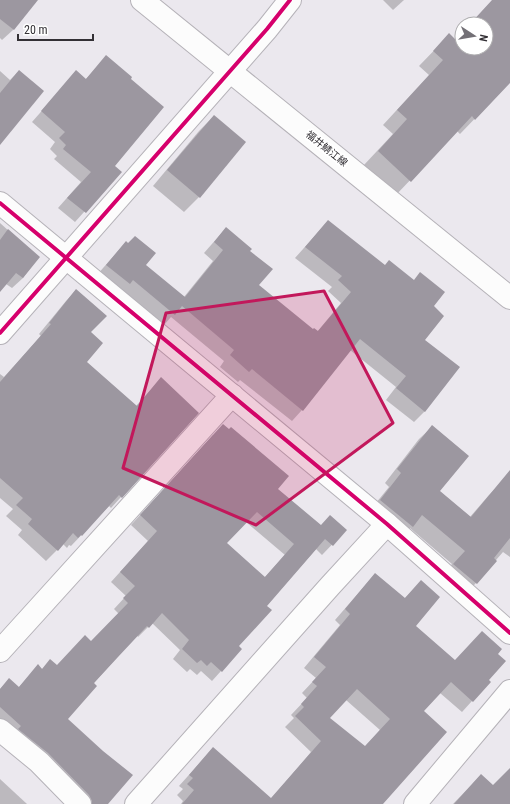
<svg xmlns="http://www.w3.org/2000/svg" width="510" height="804" viewBox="0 0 510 804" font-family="'Roboto Condensed','Noto Sans JP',sans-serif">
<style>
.shadow{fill:#0003;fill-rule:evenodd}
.building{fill:#9c97a0;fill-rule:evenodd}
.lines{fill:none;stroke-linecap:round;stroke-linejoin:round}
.minor-casing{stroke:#b5b2b8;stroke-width:24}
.secondary-casing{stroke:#b5b2b8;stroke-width:24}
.minor{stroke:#fcfcfc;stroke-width:22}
.secondary{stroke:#fcfcfc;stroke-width:22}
.cycleway-casing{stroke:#fff;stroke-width:6}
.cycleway{stroke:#d6006c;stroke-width:4}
.marked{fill:#c2185b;fill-opacity:0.2;stroke:#c2185b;stroke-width:3;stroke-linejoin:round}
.labels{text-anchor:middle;stroke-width:4;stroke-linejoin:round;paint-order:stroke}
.street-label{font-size:10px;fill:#333035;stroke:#fff}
</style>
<rect width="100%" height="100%" fill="#ebe8ee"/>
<g class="shadow">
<path d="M0,0H37L13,30L2,40L0,38Z"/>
<path d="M383,0H404L393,10Z"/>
<path d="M493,0H505L510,5V82L460,134L457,131L395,196L363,166L393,134L383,125L429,75L419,66L449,35L455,40L462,32V48H486V24H470Z"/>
<path d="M106,57L129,79L114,166L120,172L75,222L58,208L81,182L54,159L57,156L50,149L55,142L32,122L76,72L85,80Z"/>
<path d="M0,71L10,80L19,71L0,143Z"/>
<path d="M214,116L199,197L184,212L153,186L199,131Z"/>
<path d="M328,221L433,307L424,340L425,411L414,422L386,400L396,387L350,350L302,410L292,421L240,380L238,382L220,367L224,361L171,317L164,325L96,276L126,242L145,265L184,297L213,261L204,253L226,228L249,252L258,286L313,330L317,332L341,303L328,291L332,287L295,258Z"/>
<path d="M0,223L38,257L23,278L12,288L6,284L0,290Z"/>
<path d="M76,290L89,332L86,362L136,406L161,379L121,497L111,508L109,506L71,546L69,545L67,548L63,544L46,561L18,535L22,530L6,516L13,509L0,498V374L4,377L41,336L39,334L66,301Z"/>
<path d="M432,427L439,491L470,517L489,495L502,482L510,489V557L503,552L476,583L463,596L441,578L452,564L410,528L399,539L367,514L389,487L385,483L419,439Z"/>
<path d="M213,435L320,526L346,530L322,555L316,549L266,606L221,671L212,681L201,671L197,675L190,669L187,672L173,659L180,650L152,623L138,637L137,635L93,684L67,719L107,804H78L0,725V689L9,680L18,688L38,666L42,669L57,666L91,642L119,614L114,609L126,596L111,582L148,541L131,525ZM246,522L285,555L264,578L226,543Z"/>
<path d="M375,574L404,599L421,582L414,626L454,661L497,654L488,680L472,701L462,712L440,693L422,712L381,804H181L183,801L177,795L183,789L179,786L213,748L271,799L311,752L285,727L294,718L291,715L307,698L302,693L316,678L304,668L340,625L335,620ZM346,700L380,730L365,747L328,718Z"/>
<path d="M481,775L493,786L510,783V796L507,804H453Z"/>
<path d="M0,779L27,804H0Z"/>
</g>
<g class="building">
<path d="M0,0H38L14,30L0,19Z"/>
<path d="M492,0H510V83L475,120L472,116L411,182L378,151L407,119L397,110L443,60L433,51L449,33L455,39L462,32V48H486V24H470Z"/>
<path d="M106,55L132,77L131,79L164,107L115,166L122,172L86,213L67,198L91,172L63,149L66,145L59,138L65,132L41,111L76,70L86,79Z"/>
<path d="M19,70L44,91L0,145V93Z"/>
<path d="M214,115L246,142L200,198L167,170Z"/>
<path d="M328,220L385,265L389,260L414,280L420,272L445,292L434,306L444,316L425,340L460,367L425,412L396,388L406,376L360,339L303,411L252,369L249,372L230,355L234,350L182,306L175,315L133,280L130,284L106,265L126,241L128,243L135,236L156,253L146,265L185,297L223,250L214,242L226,227L252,249L250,251L273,269L259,285L313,329L314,328L318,331L351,292L338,280L342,276L305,247Z"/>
<path d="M8,229L40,257L23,278L16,273L0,292V240Z"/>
<path d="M76,289L107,316L91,332L103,343L87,362L137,406L161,377L199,413L122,498L119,495L82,536L81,535L78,538L73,533L58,551L28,524L32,519L16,505L23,498L0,478V382L51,324L49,323Z"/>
<path d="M223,424L229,429L231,427L289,476L278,489L321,525L330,515L347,530L333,546L325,539L267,606L272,610L239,646L242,649L222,672L211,662L207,666L201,660L197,663L182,649L189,640L162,613L149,628L147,626L118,657L94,683L97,686L68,719L103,751L133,775L108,804H92V801L89,795L48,753L18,729L21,726L0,707V689L9,678L19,687L38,664L42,669L50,659L57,665L85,635L91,641L128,603L123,598L135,586L120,572L157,531L140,515ZM257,512L294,544L265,577L227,543Z"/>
<path d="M432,425L469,456L440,491L471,517L510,470V538L494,558L497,561L477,584L453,564L465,551L422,515L413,527L380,500L401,473L397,469Z"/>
<path d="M375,573L405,598L421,580L440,597L416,626L455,660L482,631L502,649L498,654L506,661L489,680L491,682L473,702L451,682L424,711L447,732L383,804H182L194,790L187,784L193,778L189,775L213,747L271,798L321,741L295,716L304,707L301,704L317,686L312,682L326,667L314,657L350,614L345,609ZM357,689L390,719L365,746L330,718Z"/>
<path d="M510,768V804H454L481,774L493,785Z"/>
</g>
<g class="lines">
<g class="minor-casing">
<g id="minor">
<path d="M0,203L387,524L510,633"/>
<path d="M0,333L267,29L290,0"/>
<path d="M0,651L232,395"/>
<path d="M0,730L39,762L80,804"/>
<path d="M136,804L330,586L387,524"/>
<path d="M415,804L510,691"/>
</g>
</g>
<g class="secondary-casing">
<path id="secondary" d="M142,0L510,298"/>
</g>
<use href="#minor" class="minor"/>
<use href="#secondary" class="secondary"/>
<g class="cycleway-casing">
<g id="cycleway">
<path d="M0,203L387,524L510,633"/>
<path d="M0,333L267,29L290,0"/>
</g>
</g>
<use href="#cycleway" class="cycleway"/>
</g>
<path class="marked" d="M324,291L393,423L256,525L123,468L166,313Z"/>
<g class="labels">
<g class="street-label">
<text transform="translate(327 148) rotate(39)" y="4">福井鯖江線</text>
</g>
</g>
<g transform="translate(474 36) rotate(102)"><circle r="19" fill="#ffffff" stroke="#adacae"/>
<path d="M0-3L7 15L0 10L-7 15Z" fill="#737076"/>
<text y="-6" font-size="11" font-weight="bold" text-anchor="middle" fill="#333035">N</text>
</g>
<path d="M18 34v6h75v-6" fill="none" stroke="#333035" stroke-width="2"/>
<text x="24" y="34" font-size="12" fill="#333035" stroke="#ffffff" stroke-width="3" paint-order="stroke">20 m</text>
</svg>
